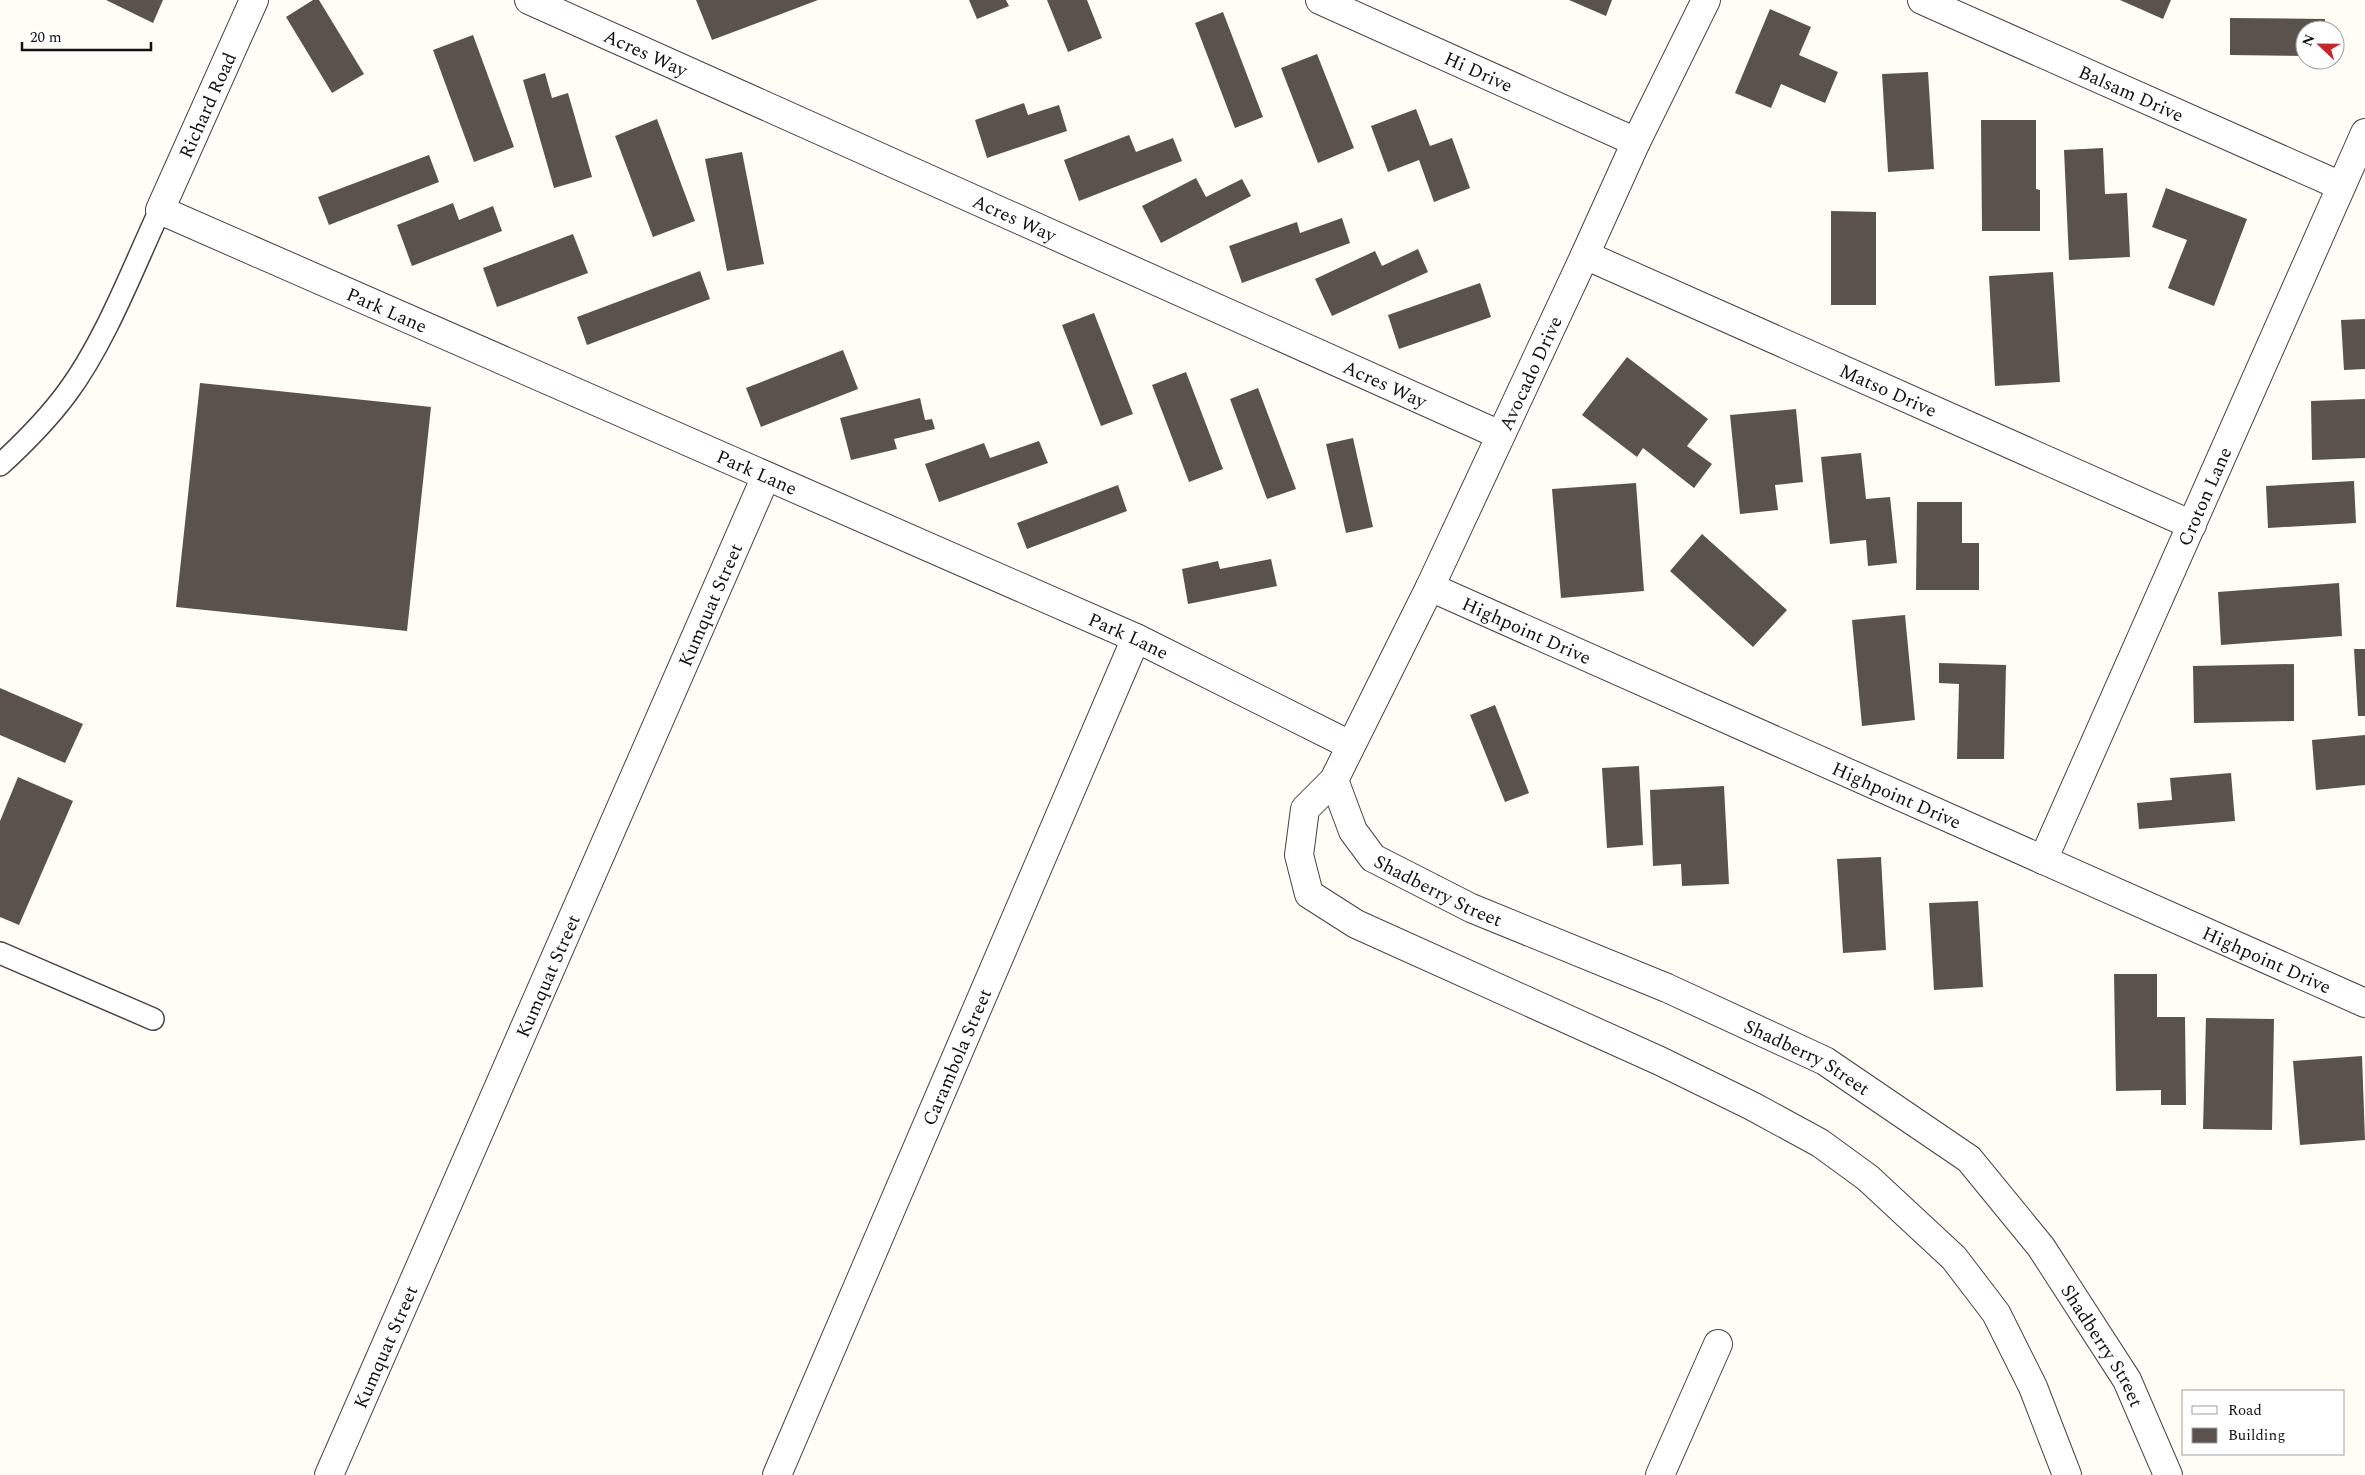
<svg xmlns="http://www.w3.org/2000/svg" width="2365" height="1475" viewBox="0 0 2365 1475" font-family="Spectral,serif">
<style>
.building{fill:#5a524d}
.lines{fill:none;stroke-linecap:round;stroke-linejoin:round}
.service-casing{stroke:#444;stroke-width:24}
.minor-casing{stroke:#444;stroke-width:30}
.service{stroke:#fff;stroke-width:21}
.minor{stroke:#fff;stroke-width:28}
.labels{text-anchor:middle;stroke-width:5;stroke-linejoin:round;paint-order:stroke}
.street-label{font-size:19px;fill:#111;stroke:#fff}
</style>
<rect width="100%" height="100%" fill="#fffdf5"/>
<g class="building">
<path d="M106,0H163L153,23Z"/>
<path d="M313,0H319L364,74L332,93L286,17Z"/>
<path d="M696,0H818L712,40Z"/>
<path d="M969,0H1006L1009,6L977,19Z"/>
<path d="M1047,0H1087L1102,38L1068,52Z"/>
<path d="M1569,0H1612L1606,16Z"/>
<path d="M2120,0H2171L2163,19Z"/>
<path d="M1770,9L1811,27L1799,55L1838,72L1825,103L1781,84L1771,108L1735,93Z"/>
<path d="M1223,12L1263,117L1235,128L1195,23Z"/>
<path d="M2230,18L2325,19L2324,30H2305V56L2230,55Z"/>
<path d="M473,35L514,147L474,162L433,50Z"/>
<path d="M1317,54L1354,148L1318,163L1281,68Z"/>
<path d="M1928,72L1934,169L1888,172L1882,74Z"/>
<path d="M545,73L552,98L568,93L592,177L554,188L523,80Z"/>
<path d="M1024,103L1028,115L1059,105L1067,131L987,158L975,120Z"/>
<path d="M1416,109L1430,146L1452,138L1470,188L1434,202L1419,160L1388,172L1371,126Z"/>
<path d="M657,119L695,221L653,237L615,136Z"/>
<path d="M1981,120H2036V189L2040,190V231H1982Z"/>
<path d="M1129,135L1136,152L1173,138L1182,161L1079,201L1064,160Z"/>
<path d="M2103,148L2105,194L2127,193L2130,257L2069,260L2064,150Z"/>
<path d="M742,152L764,264L727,271L705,159Z"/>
<path d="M429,155L439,182L329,225L318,197Z"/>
<path d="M1196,178L1206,197L1242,179L1251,196L1161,243L1142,206Z"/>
<path d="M2166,188L2247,219L2214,306L2168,288L2187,240L2152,227Z"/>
<path d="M453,203L459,220L493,206L502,231L412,266L397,225Z"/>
<path d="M1831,211L1876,212V305H1831Z"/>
<path d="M1342,218L1350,243L1242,283L1229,246L1297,222L1300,233Z"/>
<path d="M573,234L588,273L497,307L483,268Z"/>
<path d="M1418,249L1428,272L1332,316L1315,279L1375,251L1382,266Z"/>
<path d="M700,271L710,299L587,345L577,317Z"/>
<path d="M2053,272L2060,382L1995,386L1989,276Z"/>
<path d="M1480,283L1491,317L1399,349L1388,315Z"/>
<path d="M1094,313L1133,414L1101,426L1062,325Z"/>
<path d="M2365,319V369L2344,370L2341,320Z"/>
<path d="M843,350L858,389L761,427L746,388Z"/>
<path d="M1627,357L1708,419L1687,446L1712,464L1694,488L1643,448L1637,457L1582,415Z"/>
<path d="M1186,372L1223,469L1189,482L1152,385Z"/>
<path d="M200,383L431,407L407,631L176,607Z"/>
<path d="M1258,388L1296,489L1267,499L1230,399Z"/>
<path d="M920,398L925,420L932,419L935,429L894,439L897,449L851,460L840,418Z"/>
<path d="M2365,399V458L2312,460L2311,401Z"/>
<path d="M1796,409L1803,482L1775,485L1778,510L1740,514L1730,415Z"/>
<path d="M1353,438L1373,527L1346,533L1326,444Z"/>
<path d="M1039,441L1048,463L939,502L925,464L984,443L990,458Z"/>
<path d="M1861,453L1866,499L1890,497L1897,563L1868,566L1866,540L1830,544L1821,457Z"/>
<path d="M2354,481L2356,523L2268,528L2266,486Z"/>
<path d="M1636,483L1644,591L1561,598L1552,489Z"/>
<path d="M1118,485L1127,511L1027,549L1017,523Z"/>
<path d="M1917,502H1962V543H1979V590H1916Z"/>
<path d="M1702,534L1787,610L1753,647L1670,571Z"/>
<path d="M1271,559L1277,586L1188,604L1182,569L1218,561L1220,569Z"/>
<path d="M2339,583L2342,636L2221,645L2218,592Z"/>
<path d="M1905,615L1915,720L1862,726L1852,620Z"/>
<path d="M2354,649H2365V716H2358Z"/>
<path d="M1939,663L2006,665L2004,759H1957L1959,684L1939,683Z"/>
<path d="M2294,664V721L2194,723L2193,666Z"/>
<path d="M0,688L83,724L65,763L0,735Z"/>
<path d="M1495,705L1529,793L1505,802L1470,715Z"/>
<path d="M2365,735V785L2316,790L2312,740Z"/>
<path d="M1639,766L1643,845L1607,848L1602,768Z"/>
<path d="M2231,773L2235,821L2139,829L2137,803L2172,800L2170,778Z"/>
<path d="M18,777L73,801L19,925L0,917V821Z"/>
<path d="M1724,786L1729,884L1682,886L1681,864L1653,866L1650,790Z"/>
<path d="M1881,857L1886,950L1843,953L1837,859Z"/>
<path d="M1978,901L1983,987L1934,990L1929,903Z"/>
<path d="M2114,974H2157V1017H2185L2186,1105H2161V1090L2116,1091Z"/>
<path d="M2206,1018L2274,1019L2272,1130L2203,1129Z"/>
<path d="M2362,1056L2365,1140L2300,1145L2293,1061Z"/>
</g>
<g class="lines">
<g class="service-casing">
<g id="service">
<path d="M0,465C24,443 47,420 67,393C105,342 133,268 160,210"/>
<path d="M0,953L153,1019"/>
</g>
</g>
<g class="minor-casing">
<g id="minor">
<path id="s1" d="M254,0L160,210L1136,638L1350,745"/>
<path id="s2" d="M529,0L1500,435"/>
<path id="s3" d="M1320,0L1636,142"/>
<path d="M1706,0L1636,142L1585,255L1430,587L1334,780L1305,809L1299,855L1309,894L1356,924L1660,1061L1752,1106L1820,1143L1868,1178L1954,1258L1996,1313L2033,1387L2067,1475"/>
<path id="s4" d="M1922,0L2341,186"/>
<path id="s5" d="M1585,255L2192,525"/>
<path id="s6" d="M1430,587L2365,1003"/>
<path id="s7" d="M1334,780L1353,831L1373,858L1471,908L1667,988L1825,1061L1969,1159L2041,1247L2127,1380L2168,1475"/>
<path id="s8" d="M2043,860L2365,133"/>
<path id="s9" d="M329,1475L766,476"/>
<path id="s10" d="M777,1475L1136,638"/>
<path d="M1660,1475L1718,1344"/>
</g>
</g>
<use href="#service" class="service"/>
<use href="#minor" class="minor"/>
</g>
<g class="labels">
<g class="street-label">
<text dy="7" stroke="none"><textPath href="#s2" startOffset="128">Acres Way</textPath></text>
<text dy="7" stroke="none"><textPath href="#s3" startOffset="174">Hi Drive</textPath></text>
<text dy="7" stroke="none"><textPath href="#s4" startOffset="229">Balsam Drive</textPath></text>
<text transform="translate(207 105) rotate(-66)" y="7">Richard Road</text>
<text dy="7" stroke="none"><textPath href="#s2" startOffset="532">Acres Way</textPath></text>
<text dy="7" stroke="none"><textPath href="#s1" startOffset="478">Park Lane</textPath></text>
<text transform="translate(1530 373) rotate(-65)" y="7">Avocado Drive</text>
<text dy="7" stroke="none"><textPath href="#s2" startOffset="938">Acres Way</textPath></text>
<text dy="7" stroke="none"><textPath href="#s5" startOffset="332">Matso Drive</textPath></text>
<text dy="7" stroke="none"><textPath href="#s1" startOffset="882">Park Lane</textPath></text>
<text dy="7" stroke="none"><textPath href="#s8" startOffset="398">Croton Lane</textPath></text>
<text dy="7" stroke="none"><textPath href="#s9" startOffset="950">Kumquat Street</textPath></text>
<text dy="7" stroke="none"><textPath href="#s6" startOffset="106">Highpoint Drive</textPath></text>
<text dy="7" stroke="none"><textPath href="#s1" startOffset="1288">Park Lane</textPath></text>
<text dy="7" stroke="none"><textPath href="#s6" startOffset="511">Highpoint Drive</textPath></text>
<text dy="7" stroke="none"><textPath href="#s7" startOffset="161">Shadberry Street</textPath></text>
<text dy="7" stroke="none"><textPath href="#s6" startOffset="916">Highpoint Drive</textPath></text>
<text dy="7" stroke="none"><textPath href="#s9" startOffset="545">Kumquat Street</textPath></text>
<text dy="7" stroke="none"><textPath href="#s10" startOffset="455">Carambola Street</textPath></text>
<text dy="7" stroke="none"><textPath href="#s7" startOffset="566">Shadberry Street</textPath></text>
<text dy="7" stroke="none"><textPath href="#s7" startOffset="988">Shadberry Street</textPath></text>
<text dy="7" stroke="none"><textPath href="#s9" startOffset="140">Kumquat Street</textPath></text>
</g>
</g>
<rect x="2182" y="1390" width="162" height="65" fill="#ffffff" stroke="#a0a0a0"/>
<rect x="2192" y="1406" width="25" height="8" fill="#ffffff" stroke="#a0a0a0"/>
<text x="2228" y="1415" font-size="15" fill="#111111">Road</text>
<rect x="2192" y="1428" width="25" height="15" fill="#5a524d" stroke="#a0a0a0"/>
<text x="2228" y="1440" font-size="15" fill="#111111">Building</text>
<g transform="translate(2320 45) rotate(292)"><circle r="24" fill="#ffffff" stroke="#a0a0a0"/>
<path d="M0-4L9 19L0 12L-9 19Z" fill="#c4262e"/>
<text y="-8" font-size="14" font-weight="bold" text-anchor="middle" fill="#111111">N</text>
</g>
<path d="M22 42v8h129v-8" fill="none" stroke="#111111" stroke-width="2.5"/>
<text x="30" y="42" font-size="15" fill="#111111" stroke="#ffffff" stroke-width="4" paint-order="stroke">20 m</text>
</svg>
